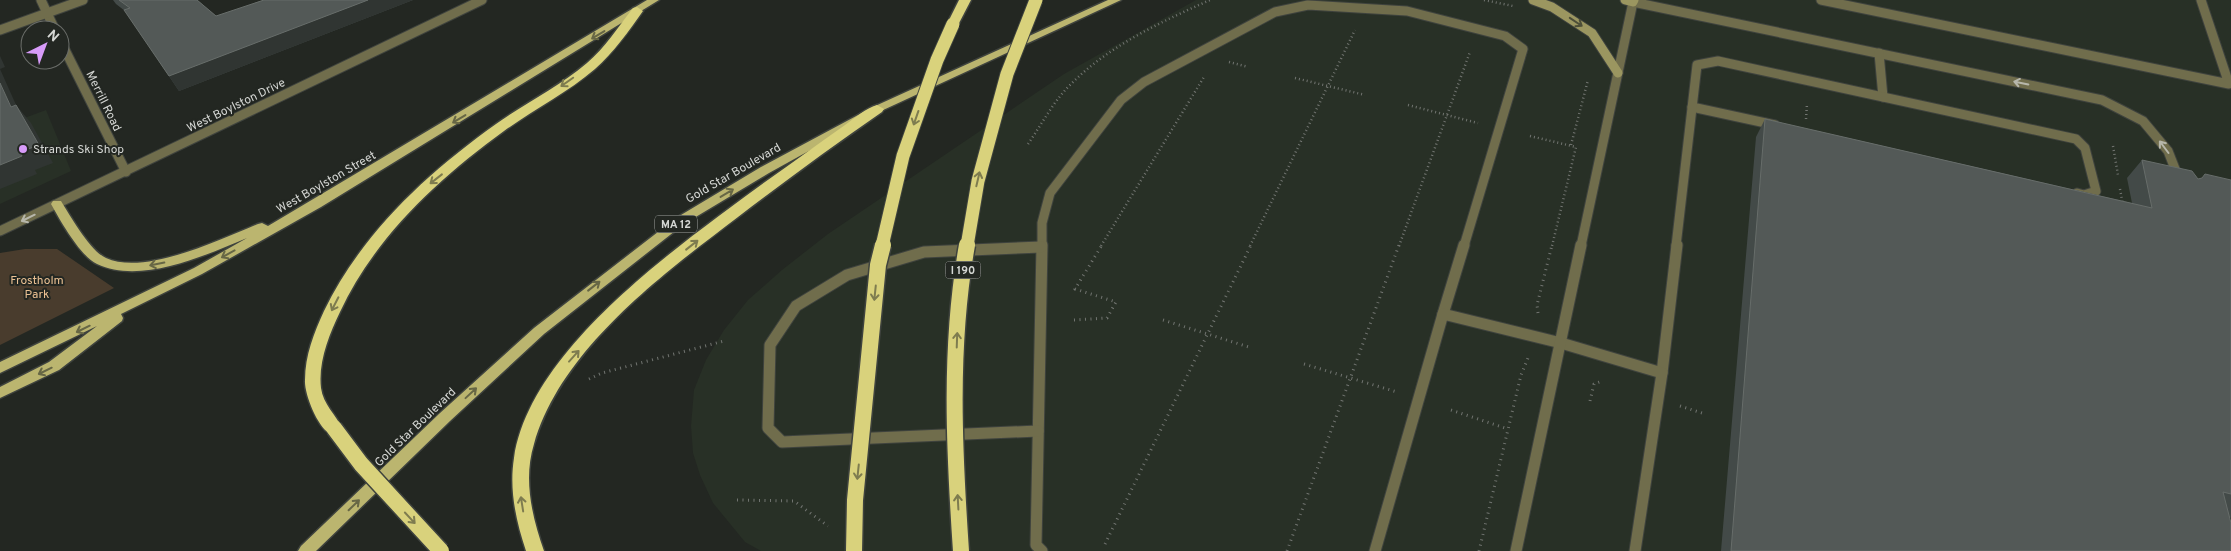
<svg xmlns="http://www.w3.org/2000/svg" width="2231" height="551" viewBox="0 0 2231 551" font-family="Overpass,sans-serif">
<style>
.built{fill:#283026}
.green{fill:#493c2d}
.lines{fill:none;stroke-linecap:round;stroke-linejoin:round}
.service-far1-casing{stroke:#3f433e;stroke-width:11}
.service-casing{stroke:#3f433e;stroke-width:13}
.minor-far1-casing{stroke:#3f433e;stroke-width:11}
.minor-casing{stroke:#3f433e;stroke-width:13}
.secondary-casing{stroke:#3f433e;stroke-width:11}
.primary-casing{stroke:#3f433e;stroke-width:3}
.motorway-casing{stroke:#3f433e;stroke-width:3}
.path-far1{stroke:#727571;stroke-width:2.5;stroke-dasharray:1 3;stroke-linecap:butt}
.path{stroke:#727571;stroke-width:3;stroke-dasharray:1 4.5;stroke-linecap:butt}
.service-far1{stroke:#706d4c;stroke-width:9}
.service{stroke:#706d4c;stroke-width:11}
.minor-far1{stroke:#706d4c;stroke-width:9}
.minor{stroke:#706d4c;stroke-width:11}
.secondary{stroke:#9b9660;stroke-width:9}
.primary{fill:#bbb56f;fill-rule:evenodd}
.motorway{fill:#d9d27c;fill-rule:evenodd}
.motorway-bridge-far1-casing{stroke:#3f433e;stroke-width:15;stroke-linecap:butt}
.motorway-bridge-casing{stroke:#3f433e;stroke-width:19;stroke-linecap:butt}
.motorway-bridge-far1{stroke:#d9d27c;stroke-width:13}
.motorway-bridge{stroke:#d9d27c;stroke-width:16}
.wall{fill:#434a48}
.shaded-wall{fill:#303532}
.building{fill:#535957;stroke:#676d6a}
.oneway{stroke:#4d4e38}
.oneway2{stroke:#676745}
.oneway3{stroke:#7e7c4f}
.oneway4{stroke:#b7b7ab}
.poi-dot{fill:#d79bf9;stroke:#232722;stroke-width:2}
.labels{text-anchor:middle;stroke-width:4;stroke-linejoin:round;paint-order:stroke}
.shield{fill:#232722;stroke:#a0a29f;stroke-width:1}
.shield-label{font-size:11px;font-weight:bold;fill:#d5d7d4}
.street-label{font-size:12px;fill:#d5d7d4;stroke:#232722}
.poi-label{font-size:12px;fill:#d5d7d4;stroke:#232722;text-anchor:start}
.park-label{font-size:12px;fill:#ebc193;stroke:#232722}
</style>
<rect width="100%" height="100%" fill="#232722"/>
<g class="built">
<path d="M1196,0H2231V551H761L745,542L713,503L700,475L693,453L691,426L694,390L706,360L724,330L748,300L782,270L828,234L1064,74Z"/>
<path d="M46,110L71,171L0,204V127Z"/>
</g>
<path class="green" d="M25,249H57L114,288L0,345V253Z"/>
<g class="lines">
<g class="service-far1-casing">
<g id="service-far1">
<path d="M1821,0L2229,84L2201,0"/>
<path d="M1633,2L2102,100L2143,121L2168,151L2179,179"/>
<path d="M1879,53L1883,97"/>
<path d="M1692,107L1775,125"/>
<path d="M1042,246V223L1050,193L1121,100L1144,82L1275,12L1308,5L1407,11L1505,36L1523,49L1464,246"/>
<path d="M1676,246L1697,65L1718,61L2076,139L2085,148L2096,191L2084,195L2077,193"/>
</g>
</g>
<g class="service-casing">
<g id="service">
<path d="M1042,245L1036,545L1042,551"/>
<path d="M1443,314L1464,245"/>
<path d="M1662,373L1677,245"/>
<path d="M1038,431L782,442L768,428L770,345L796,306L847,275L924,252L1041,247"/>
<path d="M1375,551L1443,314L1561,343L1662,373L1635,551"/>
</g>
</g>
<g class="minor-far1-casing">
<g id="minor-far1">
<path d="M41,0L55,30"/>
<path d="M0,30L83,0"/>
<path d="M60,40L126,172"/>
<path d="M0,231L482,0"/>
<path d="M1581,246L1633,2"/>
</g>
</g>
<g class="minor-casing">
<path id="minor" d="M1516,551L1581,245"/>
</g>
<g class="secondary-casing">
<g id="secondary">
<path d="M1533,0L1552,7L1592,33L1618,73"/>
<path d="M1625,0L1633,2L1634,0"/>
</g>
</g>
<g class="primary-casing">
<g id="primary">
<path d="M647,0H659L321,207L202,274L121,314L123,318L122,321L59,370L0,398V387L49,362L97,326L0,373V362L194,268L247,238C206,255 141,285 97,264C80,256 60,220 51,204L53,201H61C71,217 90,251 106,258C145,276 221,239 258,224L262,223L268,226Z"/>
<path d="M1108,0H1121L881,111L769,173L684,224L544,334L450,421L316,551H298L301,546L440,413L534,328L676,218L761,167L873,107Z"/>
</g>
</g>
<g class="motorway-casing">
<g id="motorway">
<path d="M959,0H971L957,27H949L947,24Z"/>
<path d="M637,7L643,11C629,31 613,53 595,69C567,93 533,110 504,131C438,179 375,237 340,312C329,335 318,362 321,388C323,404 336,415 342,428L340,433C336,434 333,435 329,433C317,426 304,393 305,380C305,355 314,333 324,311C362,233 426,174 496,124C525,103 559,87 587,63C605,48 618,27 633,8Z"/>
<path d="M877,105L884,109L882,112C833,146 785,181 738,217C663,274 561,349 534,444C523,479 532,517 544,551H526C516,521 509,490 514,458C530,348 681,244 765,182C792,163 818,144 845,125C855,118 866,108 877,105Z"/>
</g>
</g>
<g class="path-far1">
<path d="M1484,0L1513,6"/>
<path d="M1229,62L1248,67"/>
<path d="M1295,78L1365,95"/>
<path d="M1408,105L1478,123"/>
<path d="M1806,119L1807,104"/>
<path d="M1530,136L1576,147L1552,246"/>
<path d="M1028,144C1042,124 1053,102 1070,85C1108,46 1161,22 1210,0"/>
<path d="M1571,145L1588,80"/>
<path d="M2113,146L2118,175"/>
<path d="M2120,189L2123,205"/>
<path d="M1101,246L1204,77"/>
<path d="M1250,246L1355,30"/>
<path d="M1399,246L1470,52"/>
</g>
<g class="path">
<path d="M1538,313L1537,305L1552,245"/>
<path d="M1074,320L1107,318L1116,302L1075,289L1102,245"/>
<path d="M1163,320L1252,348"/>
<path d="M1304,364L1397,392"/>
<path d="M589,379L602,373L724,341"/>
<path d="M1590,401L1594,384L1602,381"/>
<path d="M1680,406L1702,413"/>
<path d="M1451,410L1508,429"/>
<path d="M737,500L794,501L828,526"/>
<path d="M1105,544L1251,245"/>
<path d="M1287,551L1399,245"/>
<path d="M1479,551L1521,375L1528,358"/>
</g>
<use href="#service-far1" class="service-far1"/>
<use href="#service" class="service"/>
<use href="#minor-far1" class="minor-far1"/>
<use href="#minor" class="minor"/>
<use href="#secondary" class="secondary"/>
<use href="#primary" class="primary"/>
<use href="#motorway" class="motorway"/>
<g class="motorway-bridge-far1-casing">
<g id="motorway-bridge-far1">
<path d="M882,246L903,156L937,60L953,24"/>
<path d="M967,246L978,181L1007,74L1036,0"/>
</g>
</g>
<g class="motorway-bridge-casing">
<g id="motorway-bridge">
<path d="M334,428L361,464L441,551"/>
<path d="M854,551L855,500L878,265L883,245"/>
<path d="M961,551C954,449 949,346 967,245"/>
</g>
</g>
<use href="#motorway-bridge-far1" class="motorway-bridge-far1"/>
<use href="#motorway-bridge" class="motorway-bridge"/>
</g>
<g class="wall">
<path d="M113,0H197L216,16L264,0H413L179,91L125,11L116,4Z"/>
<path d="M1765,119L2132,203L2127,178L2142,160L2198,179L2231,180V518L2229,517L2231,551H1721L1756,137Z"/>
</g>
<g class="shaded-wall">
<path d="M368,0H413L179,91L169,76Z"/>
<path d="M0,56L5,67L0,69L25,125L11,107L0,83Z"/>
<path d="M16,105L31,123L53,163L35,170L37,174L0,189V165L20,152Z"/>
</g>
<g class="building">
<path d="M119,0H197L216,16L264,0H368L169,76L124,10L130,8Z"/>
<path d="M0,83L11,107L16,105L39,145L20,152L22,156L0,165Z"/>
<path d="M1765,119L2152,208L2142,160L2192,171L2198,179L2202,178L2205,174L2231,180V494L2223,492L2231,523V551H1731Z"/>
</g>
<defs><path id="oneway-shaft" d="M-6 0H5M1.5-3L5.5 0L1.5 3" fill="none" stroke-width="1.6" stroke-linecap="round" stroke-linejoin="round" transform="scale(1.25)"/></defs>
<use class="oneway" href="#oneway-shaft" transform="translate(1576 22) rotate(34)"/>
<g class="oneway2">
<use href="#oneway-shaft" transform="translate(598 35) rotate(149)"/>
<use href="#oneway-shaft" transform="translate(459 119) rotate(149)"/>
<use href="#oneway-shaft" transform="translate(727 193) rotate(-31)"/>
<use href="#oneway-shaft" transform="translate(228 254) rotate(151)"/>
<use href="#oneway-shaft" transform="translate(157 264) rotate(169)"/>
<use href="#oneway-shaft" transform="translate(594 286) rotate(-38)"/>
<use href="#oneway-shaft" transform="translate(83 329) rotate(154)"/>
<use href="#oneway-shaft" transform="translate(45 371) rotate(154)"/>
<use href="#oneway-shaft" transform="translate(471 393) rotate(-43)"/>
<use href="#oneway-shaft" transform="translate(354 505) rotate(-44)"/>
</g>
<g class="oneway3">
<use href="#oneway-shaft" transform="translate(567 82) rotate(145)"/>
<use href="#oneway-shaft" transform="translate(916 118) rotate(109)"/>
<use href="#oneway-shaft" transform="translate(436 179) rotate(142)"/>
<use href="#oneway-shaft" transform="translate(978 179) rotate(-77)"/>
<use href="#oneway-shaft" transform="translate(692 245) rotate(-38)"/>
<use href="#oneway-shaft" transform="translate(875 293) rotate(96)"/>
<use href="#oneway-shaft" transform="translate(335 304) rotate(117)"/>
<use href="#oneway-shaft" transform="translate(957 340) rotate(-88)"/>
<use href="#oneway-shaft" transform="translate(574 356) rotate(-48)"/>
<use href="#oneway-shaft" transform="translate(858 472) rotate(96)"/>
<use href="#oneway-shaft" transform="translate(958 502) rotate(-93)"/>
<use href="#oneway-shaft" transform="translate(522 504) rotate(-99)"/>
<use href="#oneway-shaft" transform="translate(410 518) rotate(47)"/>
</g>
<g class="oneway4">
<use href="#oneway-shaft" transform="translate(2021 83) rotate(-168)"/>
<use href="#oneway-shaft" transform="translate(2164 147) rotate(-127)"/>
<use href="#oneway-shaft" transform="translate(28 218) rotate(154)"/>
</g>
<circle class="poi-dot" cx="23" cy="149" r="5"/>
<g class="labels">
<g class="shield">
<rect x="655" y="215.5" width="42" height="17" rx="4"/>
<rect x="945.5" y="261.5" width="35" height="17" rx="4"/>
</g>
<g class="shield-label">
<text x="676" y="228">MA 12</text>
<text x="963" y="274">I 190</text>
</g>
<g class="street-label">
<text transform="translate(104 101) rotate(64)" y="4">Merrill Road</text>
<text transform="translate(236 105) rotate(-26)" y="4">West Boylston Drive</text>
<text transform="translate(733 173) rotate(-30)" y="4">Gold Star Boulevard</text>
<text transform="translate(326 182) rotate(-30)" y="4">West Boylston Street</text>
<text transform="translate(415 427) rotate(-44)" y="4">Gold Star Boulevard</text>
</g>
<g class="poi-label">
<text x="33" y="153">Strands Ski Shop</text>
</g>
<g class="park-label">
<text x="37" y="284">Frostholm<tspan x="37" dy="14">Park</tspan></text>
</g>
</g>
<g transform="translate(45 45) rotate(42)"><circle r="24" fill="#232722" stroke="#6a6d69"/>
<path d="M0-4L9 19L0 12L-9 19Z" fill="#d79bf9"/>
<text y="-8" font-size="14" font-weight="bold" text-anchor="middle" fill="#d5d7d4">N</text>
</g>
</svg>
